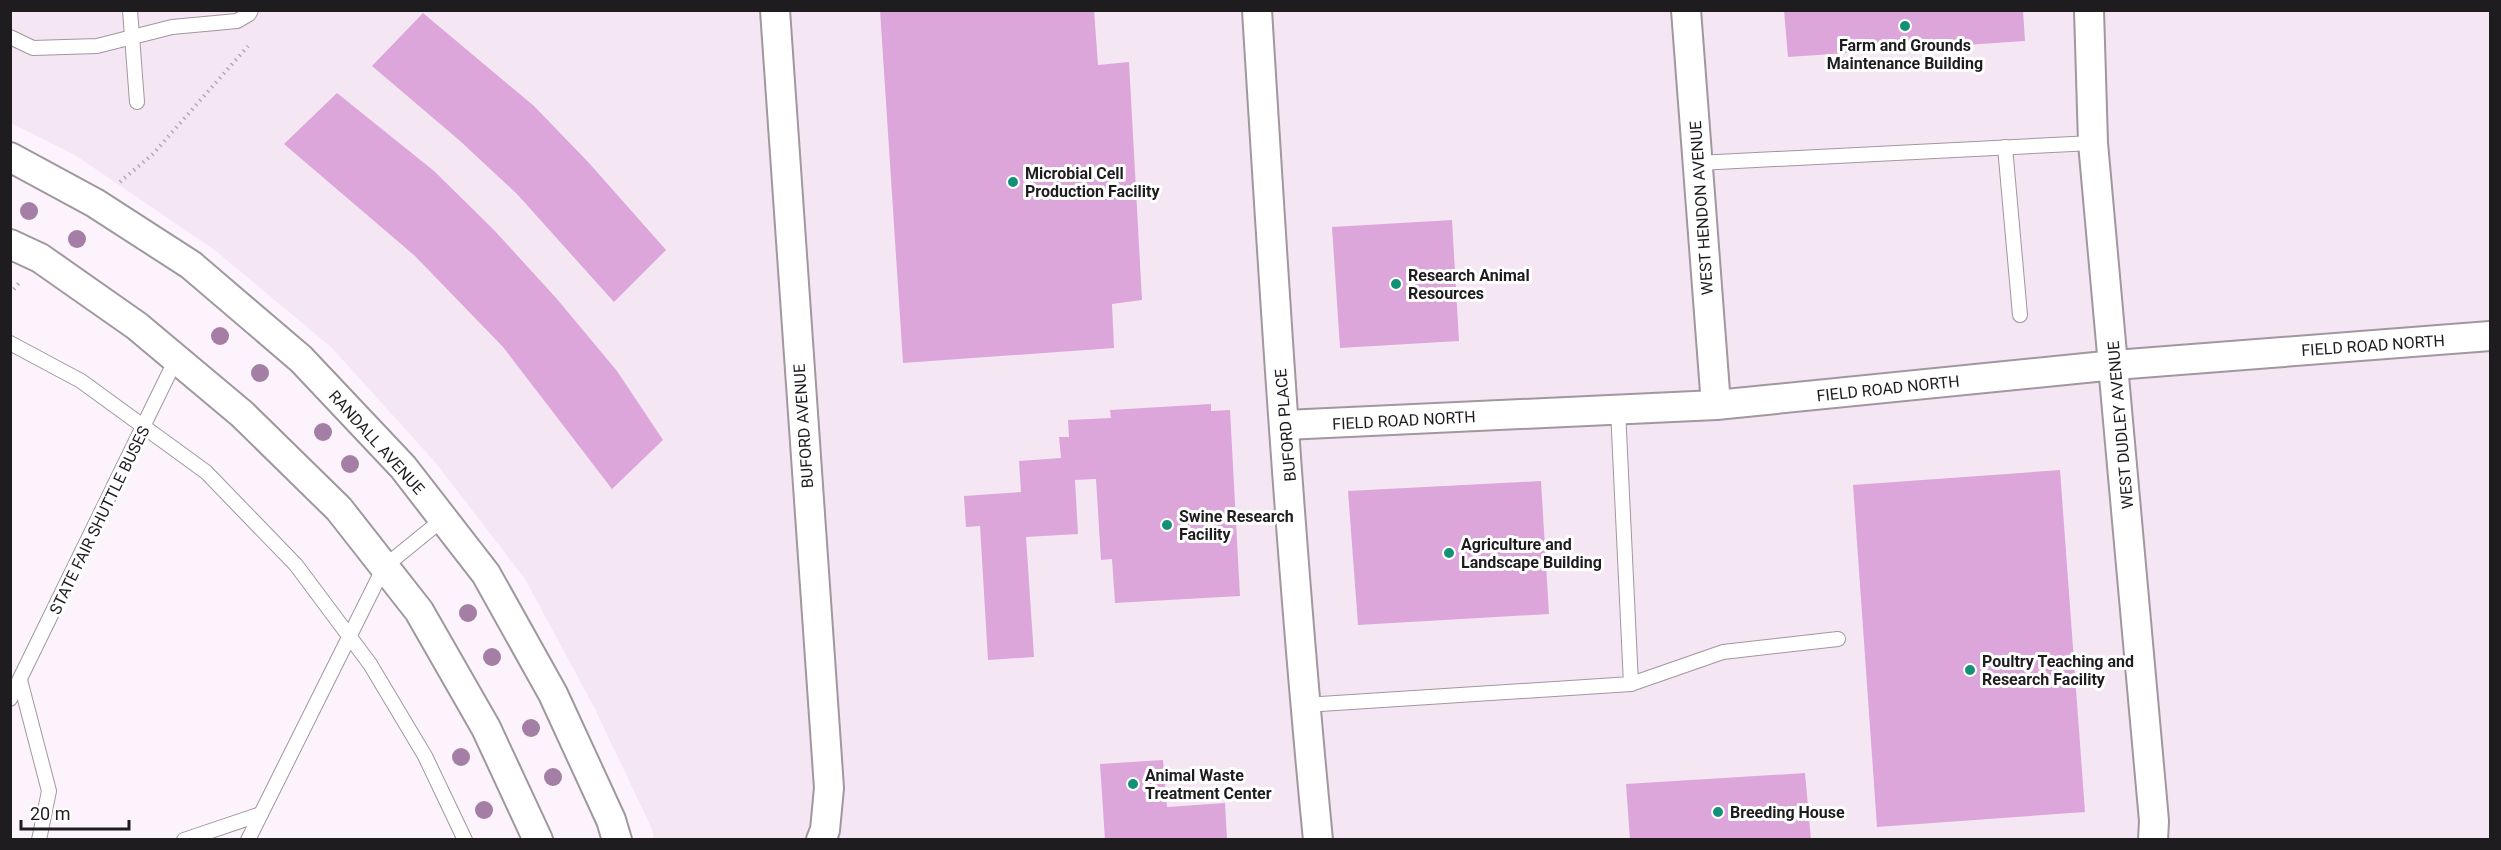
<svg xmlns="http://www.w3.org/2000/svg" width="2501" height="850" viewBox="0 0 2501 850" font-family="Roboto,sans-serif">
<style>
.built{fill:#f5e6f4}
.building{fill:#dca6da}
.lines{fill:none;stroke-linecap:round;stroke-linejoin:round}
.service-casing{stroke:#a0979f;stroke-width:16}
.minor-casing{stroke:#a0979f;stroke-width:32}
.path{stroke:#b2abb2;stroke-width:4;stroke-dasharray:1.5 4.5;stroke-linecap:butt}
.service{stroke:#fff;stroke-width:14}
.minor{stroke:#fff;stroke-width:28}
.tree{fill:#a47ea4}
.poi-dot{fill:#139178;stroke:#fff;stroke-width:2}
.labels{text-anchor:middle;stroke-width:6;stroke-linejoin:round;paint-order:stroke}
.poi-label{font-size:16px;font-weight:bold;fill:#1f1c1f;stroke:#fff;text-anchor:start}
.street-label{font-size:16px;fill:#1f1c1f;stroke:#fff}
</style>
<rect width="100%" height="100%" fill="#fcf3fc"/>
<path class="built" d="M10,11H2490V839H654L652,829L594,707L525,579L435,462L332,348L216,251L75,155L11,123Z"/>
<g class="building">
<path d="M880,10H1094L1098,65L1129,62L1142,300L1112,304L1114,348L903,363Z"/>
<path d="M1784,10H2023L2025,41L1788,57Z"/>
<path d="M423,13L534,106L589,163L666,250L614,302L517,194L459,140L372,66Z"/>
<path d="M337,93L434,171L494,230L557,299L617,371L663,440L612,489L503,347L415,256L284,144Z"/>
<path d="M1452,220L1459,341L1340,348L1332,227Z"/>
<path d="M1211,404V411L1230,410L1240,596L1115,603L1112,559L1101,560L1096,479L1075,480L1078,534L1026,537L1034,657L988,660L980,526L966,527L964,496L1021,492L1019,461L1061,458L1059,437H1069L1068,420L1111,418L1110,410Z"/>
<path d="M2060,470L2085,812L1877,827L1853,485Z"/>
<path d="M1541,481L1549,614L1358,625L1348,491Z"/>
<path d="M1163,760L1167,807L1225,803L1227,840H1105L1100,764Z"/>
<path d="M1805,773L1811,840H1630L1626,784Z"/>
</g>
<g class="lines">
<g class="service-casing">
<g id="service">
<path d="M130,10L137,102"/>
<path d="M10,37L33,48L97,46L172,27L237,21L249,14L251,10"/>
<path d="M2005,147L2020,315"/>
<path d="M1698,163L2093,143"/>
<path d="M10,343L81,381L206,472L296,565L370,664L425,756L465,840"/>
<path d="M20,680L49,791L39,840"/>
<path d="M1631,684L1723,652L1838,639"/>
<path d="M10,699L176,359"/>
<path d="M1305,705L1631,684L1618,410"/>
<path d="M184,840L261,814"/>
<path d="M248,840L384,567L443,519"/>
</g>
</g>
<g class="minor-casing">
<g id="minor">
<path d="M775,10L829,788L825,830L821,840"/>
<path d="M1257,10C1274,287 1291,564 1318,840"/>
<path d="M1686,10L1716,405"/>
<path d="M2089,10L2093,143L2154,821L2153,840"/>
<path d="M10,157L95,203L191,265L301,359L403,467L486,574L553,694L611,820L617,840"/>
<path d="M10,244L40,258L137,326L242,414L339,509L419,611L486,728L538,840"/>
<path d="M1285,425L1716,405L2115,365L2490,336"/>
</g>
</g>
<g class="path">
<path d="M120,182L153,154L248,46"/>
<path d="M10,294L19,283"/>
</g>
<use href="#service" class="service"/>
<use href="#minor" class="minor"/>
</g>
<g class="tree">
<circle cx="29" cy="211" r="9"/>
<circle cx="77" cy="239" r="9"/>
<circle cx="220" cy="336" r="9"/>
<circle cx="260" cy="373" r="9"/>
<circle cx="323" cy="432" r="9"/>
<circle cx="350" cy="464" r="9"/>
<circle cx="468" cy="613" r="9"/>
<circle cx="492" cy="657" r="9"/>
<circle cx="531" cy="728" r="9"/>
<circle cx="461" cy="757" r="9"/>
<circle cx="553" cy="777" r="9"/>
<circle cx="484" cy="810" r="9"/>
</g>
<g class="poi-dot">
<circle cx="1905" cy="26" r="6"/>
<circle cx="1013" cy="182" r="6"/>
<circle cx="1396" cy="284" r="6"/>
<circle cx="1167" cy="525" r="6"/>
<circle cx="1449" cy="553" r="6"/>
<circle cx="1970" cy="670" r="6"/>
<circle cx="1133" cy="784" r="6"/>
<circle cx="1718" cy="812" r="6"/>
</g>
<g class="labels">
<g class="poi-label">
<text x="1905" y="51" text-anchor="middle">Farm and Grounds<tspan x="1905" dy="18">Maintenance Building</tspan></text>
<text x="1025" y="179">Microbial Cell<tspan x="1025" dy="18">Production Facility</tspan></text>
<text x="1408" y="281">Research Animal<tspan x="1408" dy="18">Resources</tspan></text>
<text x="1179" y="522">Swine Research<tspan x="1179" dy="18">Facility</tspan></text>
<text x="1461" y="550">Agriculture and<tspan x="1461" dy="18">Landscape Building</tspan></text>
<text x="1982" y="667">Poultry Teaching and<tspan x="1982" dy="18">Research Facility</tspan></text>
<text x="1145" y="781">Animal Waste<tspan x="1145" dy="18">Treatment Center</tspan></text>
<text x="1730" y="818">Breeding House</text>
</g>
<g class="street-label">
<text transform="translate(1701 208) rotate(-94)" y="6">WEST HENDON AVENUE</text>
<text transform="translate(2373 345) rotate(-4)" y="6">FIELD ROAD NORTH</text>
<text transform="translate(1888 388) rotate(-6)" y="6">FIELD ROAD NORTH</text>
<text transform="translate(1404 420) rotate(-3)" y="6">FIELD ROAD NORTH</text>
<text transform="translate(1285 425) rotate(-95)" y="6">BUFORD PLACE</text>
<text transform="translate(2120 425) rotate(-95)" y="6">WEST DUDLEY AVENUE</text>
<text transform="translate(803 426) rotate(-94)" y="6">BUFORD AVENUE</text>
<text transform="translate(377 442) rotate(48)" y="6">RANDALL AVENUE</text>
<text transform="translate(99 520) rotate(-64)" y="6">STATE FAIR SHUTTLE BUSES</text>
</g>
</g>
<rect width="2501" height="850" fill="none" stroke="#1f1c1f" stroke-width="24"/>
<path d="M21 820v9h108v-9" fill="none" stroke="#1f1c1f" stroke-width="3"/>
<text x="30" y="820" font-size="18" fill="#1f1c1f" stroke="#ffffff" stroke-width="4.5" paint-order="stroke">20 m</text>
</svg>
